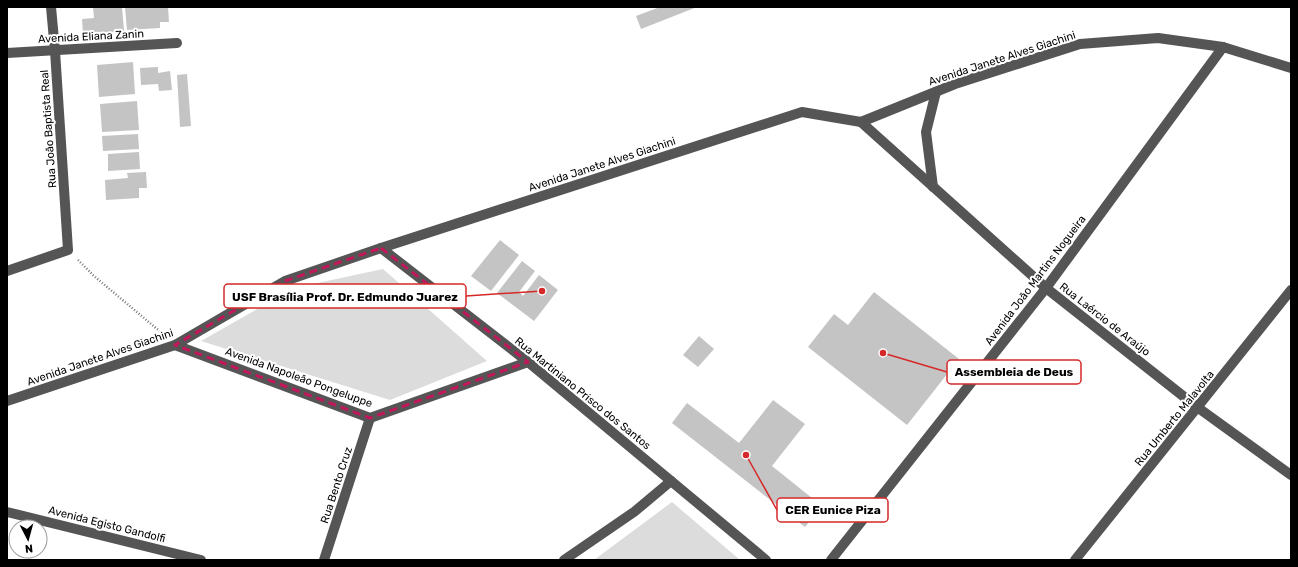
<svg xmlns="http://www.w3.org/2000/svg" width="1298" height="567" viewBox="0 0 1298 567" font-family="Rubik,sans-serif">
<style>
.green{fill:#dcdcdc}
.building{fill:#c4c4c4}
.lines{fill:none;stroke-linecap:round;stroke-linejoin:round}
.path{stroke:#777;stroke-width:2.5;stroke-dasharray:1 2;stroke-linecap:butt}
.minor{stroke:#555;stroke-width:10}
.marked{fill:none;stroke:#c2185b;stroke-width:3;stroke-dasharray:8 5;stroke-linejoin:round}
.labels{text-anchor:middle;stroke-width:4;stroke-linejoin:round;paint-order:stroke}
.street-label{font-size:11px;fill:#000;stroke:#fff}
.leader{fill:none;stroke:#d62828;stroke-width:1.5}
.callout-dot{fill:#d62828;stroke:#fff;stroke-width:1.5}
.callout{fill:#fff;stroke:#d62828;stroke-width:1.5}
.callout-label{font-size:12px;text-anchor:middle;font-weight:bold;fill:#000}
</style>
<rect width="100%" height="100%" fill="#fff"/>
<g class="green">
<path d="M383,269L487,361L390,400L201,341L294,288Z"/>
<path d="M672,502L740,560H594Z"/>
</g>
<g class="building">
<path d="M93,7H122L124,31L83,34L82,19L94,18Z"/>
<path d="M125,7H168L169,22H160V28L127,30Z"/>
<path d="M660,7H697L641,29L636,16Z"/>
<path d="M133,62L135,94L99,97L97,65Z"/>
<path d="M158,67V73L170,71L172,90L159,91L158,84L141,85L140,68Z"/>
<path d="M187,74L191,126L180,127L177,75Z"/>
<path d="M137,101L139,130L102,132L100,104Z"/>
<path d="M138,134L139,149L103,151L102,136Z"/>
<path d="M139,152L140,169L108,171V154Z"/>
<path d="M146,172L147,188H139V198L106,200L105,180L128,178L127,173Z"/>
<path d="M500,240L519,255L491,291L471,276Z"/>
<path d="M522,261L535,271L519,292L523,296L539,275L558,290L534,321L497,293Z"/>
<path d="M874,292L959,359L907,425L808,347L834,314L848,325Z"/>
<path d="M699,336L714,349L698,367L683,355Z"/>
<path d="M773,400L805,424L772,466L822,506L805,527L672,423L687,403L739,443Z"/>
</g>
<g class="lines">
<path class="path" d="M78,260L94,276L163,334"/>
<g class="minor">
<path d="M7,53L177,43"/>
<path d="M861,122L1046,288L1197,407L1291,475"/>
<path d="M933,187L926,132L936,92"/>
<path d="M381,248L528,362L766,560"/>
<path d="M7,271L68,250L55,51L51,7"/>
<path d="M175,345L370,418L528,362"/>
<path d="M7,401L175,345L285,281L381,248L802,112L861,122L955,84L1080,44L1158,38L1223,47L1291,68"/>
<path d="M7,512L201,560"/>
<path d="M324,560L370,418"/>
<path d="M564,560L634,512L671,481"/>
<path d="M831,560L1046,288L1223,47"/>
<path d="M1075,560L1291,290"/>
</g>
</g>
<path class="marked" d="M381,248L528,362L370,418L175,345L285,281Z"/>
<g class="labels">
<g class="street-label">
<text transform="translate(91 36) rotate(-3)" y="4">Avenida Eliana Zanin</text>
<text transform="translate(1002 58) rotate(-18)" y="4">Avenida Janete Alves Giachini</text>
<text transform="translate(48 129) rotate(-94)" y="4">Rua João Baptista Real</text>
<text transform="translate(602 164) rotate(-18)" y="4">Avenida Janete Alves Giachini</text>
<text transform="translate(1035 280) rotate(-53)" y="4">Avenida João Martins Nogueira</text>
<text transform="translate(1105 319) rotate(38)" y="4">Rua Laércio de Araújo</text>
<text transform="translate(100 357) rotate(-19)" y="4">Avenida Janete Alves Giachini</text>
<text transform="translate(299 377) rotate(20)" y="4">Avenida Napoleão Pongeluppe</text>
<text transform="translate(583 393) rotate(39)" y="4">Rua Martiniano Prisco dos Santos</text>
<text transform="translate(1174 418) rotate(-51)" y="4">Rua Umberto Malavolta</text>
<text transform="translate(336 485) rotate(-72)" y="4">Rua Bento Cruz</text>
<text transform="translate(107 524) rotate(14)" y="4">Avenida Egisto Gandolfi</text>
</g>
</g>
<path class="leader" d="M542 291L466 296M883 353L947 372M746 455L777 510"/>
<g class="callout-dot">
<circle cx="542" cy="291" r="4"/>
<circle cx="883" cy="353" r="4"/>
<circle cx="746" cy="455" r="4"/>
</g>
<g class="callout">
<rect x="224" y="284" width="242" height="24" rx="4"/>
<rect x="947" y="360" width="134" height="24" rx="4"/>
<rect x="777" y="498" width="111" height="24" rx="4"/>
</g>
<g class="callout-label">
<text x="345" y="301">USF Brasília Prof. Dr. Edmundo Juarez</text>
<text x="1014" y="376">Assembleia de Deus</text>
<text x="833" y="514">CER Eunice Piza</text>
</g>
<rect width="1298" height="567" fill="none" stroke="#000000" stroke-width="16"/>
<g transform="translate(28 539) rotate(174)"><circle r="19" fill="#ffffff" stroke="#999999"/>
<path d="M0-3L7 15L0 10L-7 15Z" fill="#000000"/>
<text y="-6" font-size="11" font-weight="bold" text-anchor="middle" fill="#000000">N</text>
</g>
</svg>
